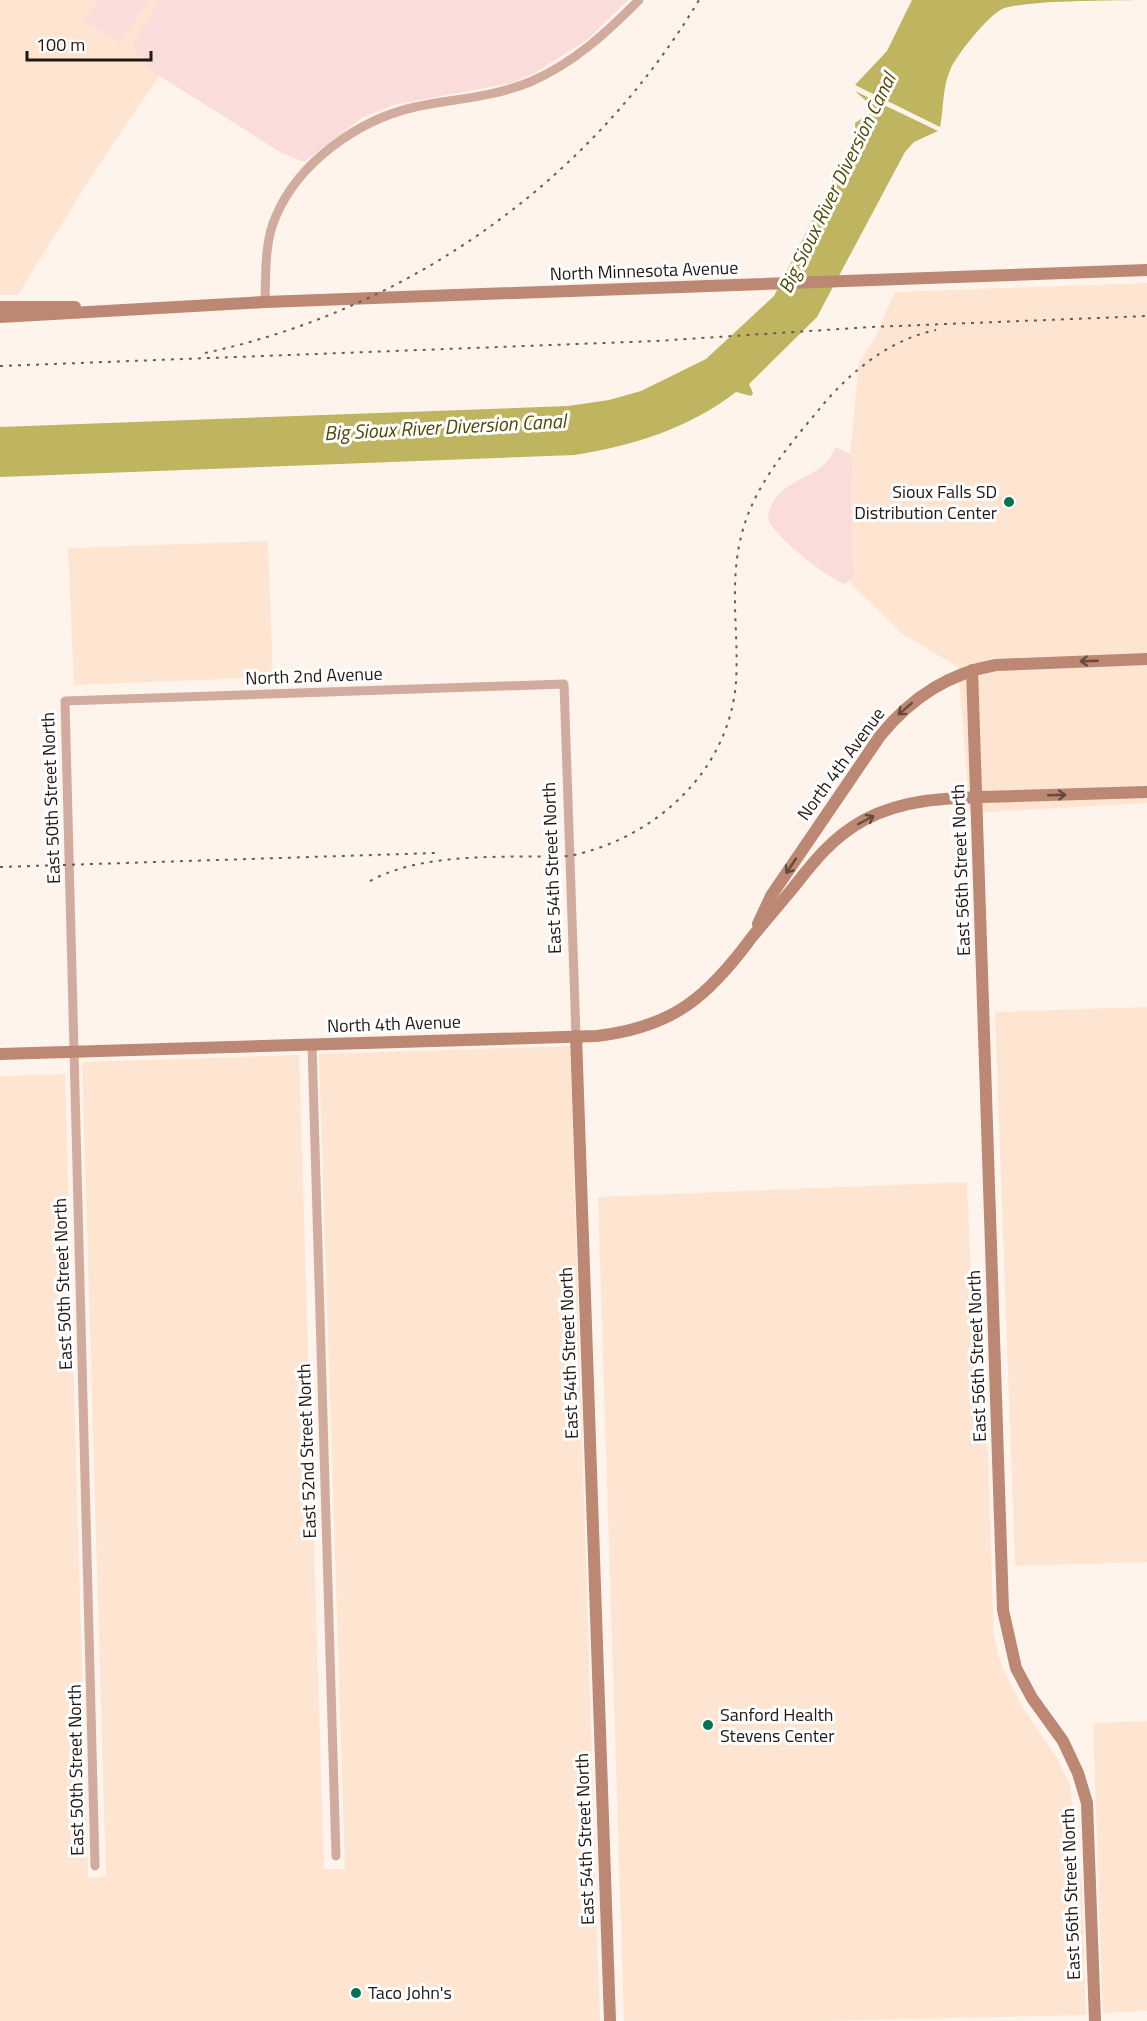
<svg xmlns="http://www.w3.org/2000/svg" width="1147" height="2021" viewBox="0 0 1147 2021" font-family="'Titillium Web',sans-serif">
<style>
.built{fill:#fde5d1}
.green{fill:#fadddb}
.water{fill:#bfb460}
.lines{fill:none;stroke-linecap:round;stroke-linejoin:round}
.street{stroke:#d1ac9e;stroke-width:9}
.secondary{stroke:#bc8773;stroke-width:12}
.rail{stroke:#655d57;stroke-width:2;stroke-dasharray:3 6;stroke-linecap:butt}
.oneway{stroke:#664a3e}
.poi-dot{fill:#007550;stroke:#fff;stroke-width:2}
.labels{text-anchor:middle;stroke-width:6;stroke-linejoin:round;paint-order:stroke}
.street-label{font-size:18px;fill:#1f1813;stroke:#fff}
.poi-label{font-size:18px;fill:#1f1813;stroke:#fff;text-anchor:start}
.water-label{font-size:20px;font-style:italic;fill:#504803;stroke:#fff}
</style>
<rect width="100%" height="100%" fill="#fef4eb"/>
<g class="built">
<path d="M0,0H618L185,38L89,180L18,295H0Z"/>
<path d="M1147,283V803L970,813L958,667L902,634L850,583L854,568L851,485L854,459L850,454L859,362L874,340L895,292Z"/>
<path d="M268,541L273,677L74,685L68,548Z"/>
<path d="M1147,1007V1562L1015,1566L995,1012Z"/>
<path d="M570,1046L600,2021H0V1076L65,1074L88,1878L106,1876L82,1062L299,1055L324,1869H345L319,1054Z"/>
<path d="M967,1182L976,1397H986L994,1637L1001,1664L1023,1708L1056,1756L1070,1785L1082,1887L1086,2015L819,2021H624L598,1197Z"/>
<path d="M1147,1721V2011L1103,2013L1093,1723Z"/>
</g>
<g class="green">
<path d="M98,0H148L120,43L85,21Z"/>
<path d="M159,0H628L588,39L535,73L511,83L393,105L362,118L304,162L280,152L147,68L135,50L134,43Z"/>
<path d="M835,447L850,454L854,459L851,485L854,576L846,584C832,583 766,530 768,517C773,477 826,481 835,447Z"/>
</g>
<g class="water">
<path d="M912,0H1135C1104,1 1027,0 1002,9C987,17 959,52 951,68C942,87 944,108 940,127L855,85L887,51Z"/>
<path d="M855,91L938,131L914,142L905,152L817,317L749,384L753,393L751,396L736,392C688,429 634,445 575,455L0,477V427L568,406L609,400L641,391L706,359L774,296L818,209L825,204L828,189L856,135L855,123L873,111L872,106Z"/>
</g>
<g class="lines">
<g class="street">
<path d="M265,302C266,275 264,242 276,216C299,162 358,120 415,107C453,99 494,97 530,82C574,63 606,33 639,0"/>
<path d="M312,1045L336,1856"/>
<path d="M95,1866L65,701L564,684L576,1036"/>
</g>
<g class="secondary">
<path d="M0,307H75"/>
<path d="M0,317L265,302L1147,270"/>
<path d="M972,670L1003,1610L1016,1668L1032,1698L1063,1741L1078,1773L1087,1803L1095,2021"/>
<path d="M758,924L771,896L880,736C910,699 949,673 996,665L1147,659"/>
<path d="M576,1036L610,2021"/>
<path d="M0,1054L597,1036C673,1027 708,997 752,937C765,921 779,905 793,888C814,861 833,837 864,820C911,795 964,798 1015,796C1059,795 1103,793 1147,792"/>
</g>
<g class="rail">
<path d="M205,353C411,309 591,180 699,0"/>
<path d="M0,366L656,341L871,327L1147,316"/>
<path d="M0,867L435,853"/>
<path d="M370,881C425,851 507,858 570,856C655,838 729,772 736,682C739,634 729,585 741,537C753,486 788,447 821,407C851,371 889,340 936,330"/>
</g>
</g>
<defs><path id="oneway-shaft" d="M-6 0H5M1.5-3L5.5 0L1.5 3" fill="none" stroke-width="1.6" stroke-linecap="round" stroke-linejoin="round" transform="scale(1.5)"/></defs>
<g class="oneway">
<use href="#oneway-shaft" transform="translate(1089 661) rotate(178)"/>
<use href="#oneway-shaft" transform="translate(905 709) rotate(139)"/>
<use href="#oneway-shaft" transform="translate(1057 795) rotate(-2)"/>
<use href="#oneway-shaft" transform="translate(866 820) rotate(-28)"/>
<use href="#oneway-shaft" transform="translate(791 866) rotate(124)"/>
</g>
<g class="poi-dot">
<circle cx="1009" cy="502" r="6"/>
<circle cx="708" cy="1725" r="6"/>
<circle cx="356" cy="1993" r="6"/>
</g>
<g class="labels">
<g class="street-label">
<text transform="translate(644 271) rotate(-2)" y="6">North Minnesota Avenue</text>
<text transform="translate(314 676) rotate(-2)" y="6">North 2nd Avenue</text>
<text transform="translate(841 764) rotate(-54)" y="6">North 4th Avenue</text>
<text transform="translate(51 798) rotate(-92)" y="6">East 50th Street North</text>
<text transform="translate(552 868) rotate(-92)" y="6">East 54th Street North</text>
<text transform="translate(961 870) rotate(-92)" y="6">East 56th Street North</text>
<text transform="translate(394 1024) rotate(-2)" y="6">North 4th Avenue</text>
<text transform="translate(63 1284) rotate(-92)" y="6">East 50th Street North</text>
<text transform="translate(569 1353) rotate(-92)" y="6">East 54th Street North</text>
<text transform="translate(977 1356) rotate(-92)" y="6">East 56th Street North</text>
<text transform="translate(307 1451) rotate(-92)" y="6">East 52nd Street North</text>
<text transform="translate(76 1770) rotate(-91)" y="6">East 50th Street North</text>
<text transform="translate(585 1839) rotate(-92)" y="6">East 54th Street North</text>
<text transform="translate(1071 1894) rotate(-92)" y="6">East 56th Street North</text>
</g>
<g class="poi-label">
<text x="997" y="498" text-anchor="end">Sioux Falls SD<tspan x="997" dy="21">Distribution Center</tspan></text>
<text x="720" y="1721">Sanford Health<tspan x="720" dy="21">Stevens Center</tspan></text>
<text x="368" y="1999">Taco John's</text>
</g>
<g class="water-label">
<text transform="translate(837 183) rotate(-64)" y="7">Big Sioux River Diversion Canal</text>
<text transform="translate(445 427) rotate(-3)" y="7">Big Sioux River Diversion Canal</text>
</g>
</g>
<path d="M27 51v9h124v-9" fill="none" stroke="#1f1813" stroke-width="3"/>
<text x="36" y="51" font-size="18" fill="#1f1813" stroke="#ffffff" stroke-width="4.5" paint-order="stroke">100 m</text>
</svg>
